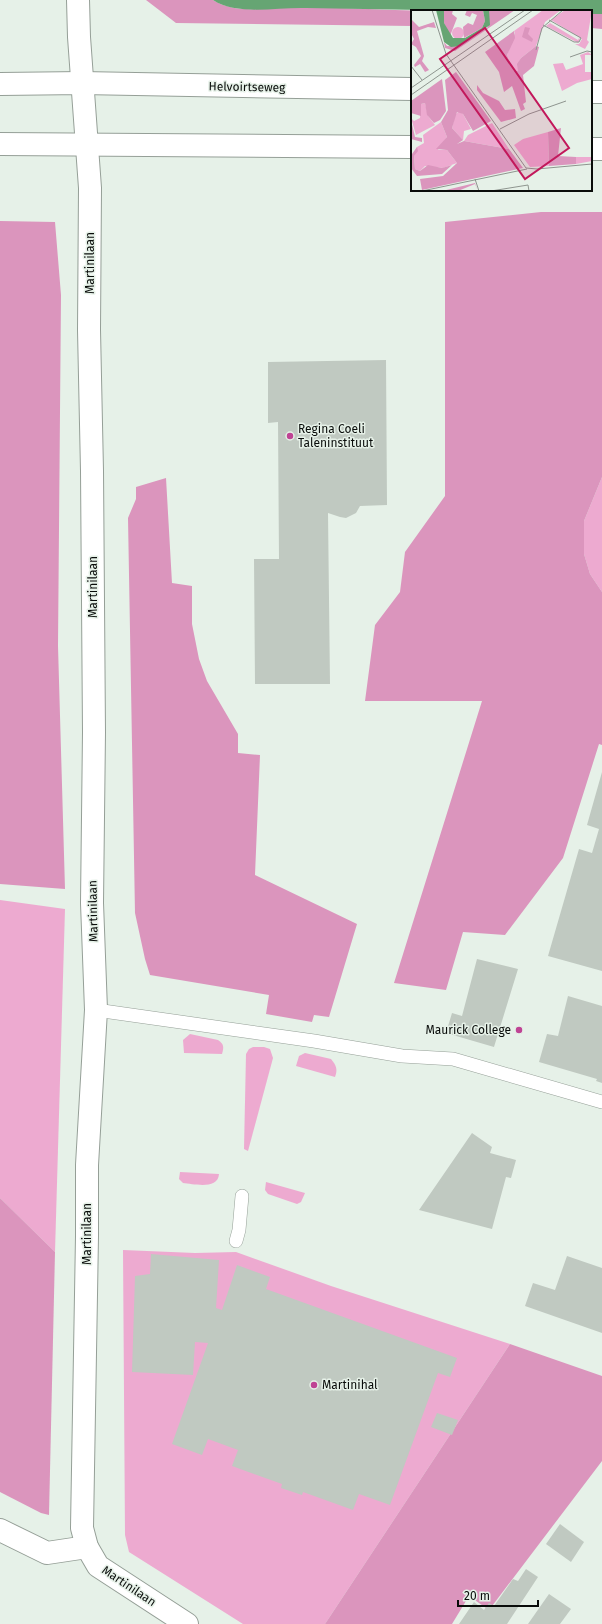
<svg xmlns="http://www.w3.org/2000/svg" width="602" height="1624" viewBox="0 0 602 1624" font-family="'Fira Sans',sans-serif">
<style>
.green{fill:#edaad0}
.forest{fill:#db95bd}
.water{fill:#66a573}
.building{fill:#c0c9c1}
.lines{fill:none;stroke-linecap:round;stroke-linejoin:round}
.service-casing{stroke:#959f97;stroke-width:14}
.minor-casing{stroke:#959f97;stroke-width:24}
.primary-casing{stroke:#959f97;stroke-width:24}
.service{stroke:#fff;stroke-width:13}
.minor{stroke:#fff;stroke-width:22}
.primary{stroke:#fff;stroke-width:22}
.poi-dot{fill:#bf4394;stroke:#e6f1e8;stroke-width:1.5}
.labels{text-anchor:middle;stroke-width:3;stroke-linejoin:round;paint-order:stroke}
.street-label{font-size:12px;fill:#090c0a;stroke:#e6f1e8}
.poi-label{font-size:12px;fill:#090c0a;stroke:#e6f1e8;text-anchor:start}
.inset-road{fill:none;stroke:#8e958f;stroke-width:1}
.view{fill:#c2185b;fill-opacity:0.15;stroke:#c2185b;stroke-width:2}
.inset-edge{fill:none;stroke:#090c0a;stroke-width:2}
</style>
<rect width="100%" height="100%" fill="#e6f1e8"/>
<g class="green">
<path d="M602,477V592L590,574L584,554V521Z"/>
<path d="M0,900L65,909L55,1252L0,1198Z"/>
<path d="M190,1034L218,1040C224,1044 224,1047 222,1054L184,1053L183,1040Z"/>
<path d="M253,1047H264L270,1049L273,1058L248,1151L244,1149L246,1054L249,1049Z"/>
<path d="M305,1053L331,1059C336,1065 338,1069 335,1077L296,1066L299,1056Z"/>
<path d="M180,1172L219,1174C218,1190 194,1184 183,1183L179,1179Z"/>
<path d="M266,1182L305,1193L301,1202L297,1204L268,1194L265,1190Z"/>
<path d="M123,1250L195,1253L236,1252L331,1286L510,1344L325,1624H243L129,1552L125,1535Z"/>
</g>
<g class="forest">
<path d="M146,0H213C236,15 268,7 294,7C339,7 384,10 429,11H412V26L176,23Z"/>
<path d="M591,14H602V29L591,28Z"/>
<path d="M541,212H602V477L584,521V554L590,574L602,592V745L599,744L563,858L505,935L463,932L446,990L394,983L482,701H365L375,625L400,592L405,552L445,496V222Z"/>
<path d="M0,221L55,222L61,295L58,646L65,889L0,884Z"/>
<path d="M166,478L172,583L192,586V624L199,659L207,681L238,734V753L260,755L255,875L357,924L329,1017L314,1015L312,1022L266,1014L269,995L150,975L145,959L135,913L128,518L136,499V487Z"/>
<path d="M0,1198L55,1252L49,1515L41,1513L0,1492Z"/>
<path d="M510,1344L602,1376V1461L489,1610L469,1596L452,1624H325Z"/>
</g>
<path class="water" d="M213,0H602V14H591V11C496,11 401,10 306,8C277,7 237,16 213,0Z"/>
<g class="building">
<path d="M386,360L387,505L360,506L356,513L346,518L340,517L328,513L330,684H255L254,559H279L278,422L268,423V362Z"/>
<path d="M602,772V971L548,956L579,849L592,853L599,829L587,825Z"/>
<path d="M477,959L518,969L494,1047L446,1033L452,1013L462,1016Z"/>
<path d="M568,996L602,1006V1083L596,1081L597,1079L539,1062L547,1034L558,1036Z"/>
<path d="M472,1133L492,1147L490,1153L516,1160L511,1178L506,1177L492,1229L419,1210Z"/>
<path d="M151,1254L219,1260L216,1308L222,1310L237,1265L270,1277L266,1289L457,1358L450,1377L438,1373L390,1505L359,1494L353,1510L303,1492L302,1495L281,1488L282,1484L232,1466L238,1450L208,1439L202,1455L172,1444L208,1343L195,1342L193,1375L132,1372L135,1276L150,1274Z"/>
<path d="M567,1256L602,1268V1333L525,1306L533,1283L555,1290Z"/>
<path d="M437,1413L458,1420L452,1435L431,1427Z"/>
<path d="M560,1524L584,1542L571,1562L546,1544Z"/>
<path d="M526,1569L538,1577L507,1624H459L474,1602L484,1610L489,1603L494,1606L513,1579L518,1581Z"/>
<path d="M549,1594L571,1609L560,1624H528Z"/>
</g>
<g class="lines">
<g class="service-casing">
<g id="service">
<path d="M96,1010L314,1041L402,1056L453,1059L602,1102"/>
<path d="M236,1241L239,1230L242,1196"/>
</g>
</g>
<g class="minor-casing">
<g id="minor">
<path d="M78,0L79,37L90,188L89,330L92,471L94,732L92,903L96,1010L87,1165V1236L82,1528L87,1547L98,1566L187,1624"/>
<path d="M0,1530L47,1553L87,1547"/>
</g>
</g>
<g class="primary-casing">
<g id="primary">
<path d="M0,84L82,83L412,89"/>
<path d="M591,92H602"/>
<path d="M0,144L412,147"/>
<path d="M591,149H602"/>
</g>
</g>
<use href="#service" class="service"/>
<use href="#minor" class="minor"/>
<use href="#primary" class="primary"/>
</g>
<g class="poi-dot">
<circle cx="290" cy="436" r="4"/>
<circle cx="519" cy="1030" r="4"/>
<circle cx="314" cy="1385" r="4"/>
</g>
<g class="labels">
<g class="street-label">
<text transform="translate(247 87) rotate(1)" y="4">Helvoirtseweg</text>
<text transform="translate(90 263) rotate(-90)" y="4">Martinilaan</text>
<text transform="translate(93 587) rotate(-90)" y="4">Martinilaan</text>
<text transform="translate(93 911) rotate(-91)" y="4">Martinilaan</text>
<text transform="translate(87 1234) rotate(-90)" y="4">Martinilaan</text>
<text transform="translate(129 1586) rotate(34)" y="4">Martinilaan</text>
</g>
<g class="poi-label">
<text x="298" y="433">Regina Coeli<tspan x="298" dy="14">Taleninstituut</tspan></text>
<text x="511" y="1034" text-anchor="end">Maurick College</text>
<text x="322" y="1389">Martinihal</text>
</g>
</g>
<g transform="translate(411 10)">
<rect width="181" height="181" fill="#e6f1e8"/>
<path d="M132,0H150L134,12L125,36L110,48L107,54V61H103L96,45L104,23L103,21ZM154,0H181L176,30L178,32L174,39L164,34H168L171,29L140,10ZM139,13L167,30L168,28L169,29L167,33L135,16ZM41 23a6 6 0 1 1 12 0a6 6 0 1 1-12 0ZM177,42L181,45H174V62H181V69L166,73L151,81L142,54L152,53L155,60L172,54L169,45ZM14,93L17,106L24,115L5,125L0,108L3,111L9,108L10,94ZM48,101L52,104L60,119L53,121L52,130L41,118L44,105ZM30,112L36,127L27,140H36L46,153L32,158L14,156L9,161L4,159L3,146L6,137L13,133L12,125ZM81,113L98,139L53,131L57,125ZM137,122L138,156L119,157L103,135L112,129ZM165,147H181V151L165,154Z" fill="#edaad0"/>
<path d="M33,0H42L41,4L46,8L39,26L31,9ZM56,0H72L74,11L71,18L53,28L52,17L57,13L62,15L66,5L61,3L59,7L54,5ZM78,0H104L44,41L34,38L33,32L36,36H49L77,17ZM1,10L8,17L23,12L25,18L17,17L6,21L13,46L11,51L18,60L14,62L9,54L4,57L3,55L10,46L5,37L0,34L3,29L0,23ZM114,17L119,18L117,24L122,29L121,32L111,27ZM103,21L104,28L96,45L103,61H107L106,54L110,48L125,36L128,37L123,56L112,65L115,92L112,94L114,99L110,101L101,76L93,82L88,62L74,42ZM45,62L80,111L62,121L52,104L46,102L41,118L52,130L46,134L53,131L98,139L112,158L11,180L9,169L32,166L46,153L36,140L25,139L36,127L30,112L37,100L34,70ZM31,69L35,101L29,110L23,113L16,105L14,93L10,94V106L0,103V91ZM66,75L72,83L88,91L94,100L104,99L105,108L90,112L66,80ZM0,110L4,127L11,128V132L0,129ZM150,118L147,146L165,147V154L138,156L137,122ZM6,137L7,141L3,146L4,159L9,161L17,155L31,158L41,155L31,164L6,166L0,158L1,144ZM64,173L67,181L64,174L47,181H31Z" fill="#db95bd"/>
<path d="M25,0H33V13L42,28H54L71,18L74,11L72,0H78L79,15L49,36L40,37L33,32Z" fill="#66a573"/>
<path class="inset-road" d="M21,0L35,44L115,158L126,159L181,154M132,15L163,32H168L170,28L138,10M125,40L131,18L152,0M159,47L176,41L181,42M0,56L11,70M0,78L114,0M0,85L122,0M89,119L118,104L155,91M64,169L68,181M11,181L116,159M80,181L117,175L118,181"/>
<path class="view" d="M74,18L158,138L114,169L29,49Z"/>
<rect width="181" height="181" class="inset-edge"/>
</g>
<path d="M458 1600v6h80v-6" fill="none" stroke="#090c0a" stroke-width="2"/>
<text x="464" y="1600" font-size="12" fill="#090c0a" stroke="#e6f1e8" stroke-width="3" paint-order="stroke">20 m</text>
</svg>
